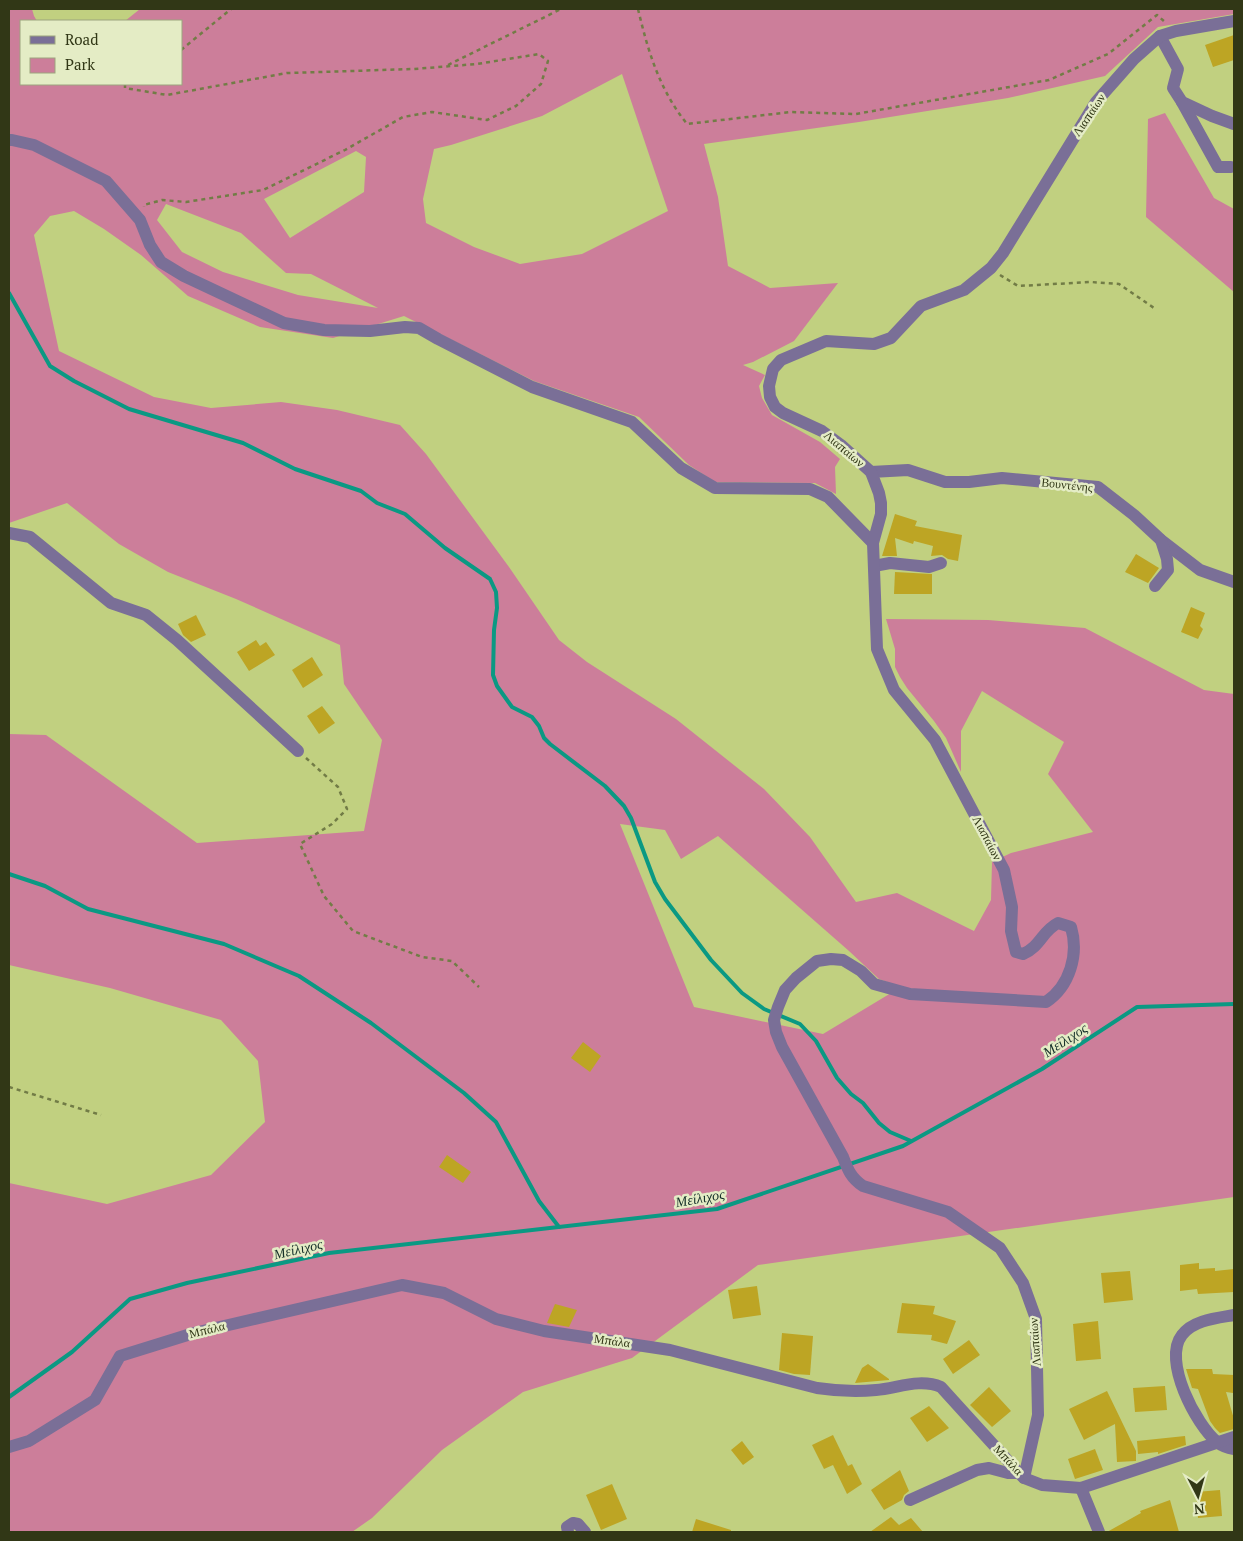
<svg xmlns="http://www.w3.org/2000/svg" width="1243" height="1541" viewBox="0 0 1243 1541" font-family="'PT Serif',serif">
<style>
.green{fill:#cc7e9a;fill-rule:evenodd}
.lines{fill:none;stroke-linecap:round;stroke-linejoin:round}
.stream{stroke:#0a9983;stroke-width:4}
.building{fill:#bda524}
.path{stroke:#727c46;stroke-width:2.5;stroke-dasharray:4 4;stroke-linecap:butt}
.minor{stroke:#7a6f97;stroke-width:12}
.labels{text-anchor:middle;stroke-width:5;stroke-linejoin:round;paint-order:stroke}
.street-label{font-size:12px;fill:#313716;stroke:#e4ecc5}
.water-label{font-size:14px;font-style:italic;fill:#152f29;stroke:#e4ecc5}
</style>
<rect width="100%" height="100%" fill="#c1d080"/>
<g class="green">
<path d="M9,9H32L34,16L37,21H21V84H181V21H125L140,9H1234V14L1158,27L1105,76L1008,98L859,122L704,144L718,197L728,266L770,288L838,283L794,341L753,362L743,365L765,375L759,386L762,398L772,415L820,442L840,459L835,467L836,494L815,483L715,482L689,465L639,417L534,381L404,316L333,338L260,327L188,296L141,255L104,229L74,211L50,216L34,235L59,351L154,397L211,408L281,402L337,410L400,425L426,454L509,567L559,640L587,662L676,719L764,789L810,837L856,902L897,893L974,931L991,900L992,862L1011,853L1093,832L1048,774L1064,742L982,691L961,731V772L946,738L934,721L907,688L900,677L895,667V649L886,619L988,620L1085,628L1204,690L1234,694V1197L758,1265L632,1358L523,1392L442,1450L372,1518L352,1532H9V1183L107,1204L211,1175L265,1122L258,1061L221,1020L110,988L9,965V734L46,735L197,843L364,831L382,740L344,684L340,645L236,599L168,572L119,544L67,503L9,523ZM622,74L668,211L582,254L520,264L474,247L426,223L423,199L434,149L451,145L542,116ZM356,151L366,157L364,192L290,238L264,199ZM166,204L241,233L286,273L311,274L378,308L298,295L223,272L182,252L157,220ZM620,824L665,830L681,859L718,836L849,951L879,979L901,987L823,1034L694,1007Z"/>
<path d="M1165,113L1214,198L1234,209V292L1146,217L1148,119Z"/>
</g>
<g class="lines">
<g class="stream">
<path d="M9,293L50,366L74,381L129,409L243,443L295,469L361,491L377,503L405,514L445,548L490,579L496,592L497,608L494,630L493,675L497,686L512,707L532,717L539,726L544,738L550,744L605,786L624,806L631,818L655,882L665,899L711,960L742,993L764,1009L800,1024L816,1041L837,1078L851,1094L863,1103L879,1123L890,1132L911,1141"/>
<path d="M9,874L45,886L88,909L224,944L299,976L371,1023L464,1093L496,1122L539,1201L559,1227"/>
<path d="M9,1397L72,1352L130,1299L187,1283L329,1253L717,1209L903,1146L1042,1069L1137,1007L1234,1004"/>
</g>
</g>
<g class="building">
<path d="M1234,35V60L1213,67L1205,45Z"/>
<path d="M895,514L917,521L915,526L962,535L958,561L948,559L942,555L931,556L933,546L914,541L913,544L895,538L897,556H882Z"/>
<path d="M1136,554L1159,568L1148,583L1125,572Z"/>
<path d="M895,572L932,574V594H894Z"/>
<path d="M1191,607L1205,613L1200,626L1203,629L1198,639L1181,632Z"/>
<path d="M196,615L206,635L191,642L183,635L178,624Z"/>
<path d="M256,640L260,646L266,642L275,655L249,671L237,652Z"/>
<path d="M312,657L323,675L303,688L292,670Z"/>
<path d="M322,706L335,723L319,734L307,716Z"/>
<path d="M583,1042L601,1056L590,1072L571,1058Z"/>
<path d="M447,1155L471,1172L463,1183L439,1167Z"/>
<path d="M1199,1263V1269L1215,1268V1271L1234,1269V1292L1198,1294L1197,1289L1180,1291V1265Z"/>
<path d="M1130,1271L1133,1300L1104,1303L1101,1273Z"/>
<path d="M757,1286L761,1315L733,1319L728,1290Z"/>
<path d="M902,1303L935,1306L933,1314L956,1321L947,1344L931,1340L932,1335L897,1333Z"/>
<path d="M555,1304L577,1310L569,1327L547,1323Z"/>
<path d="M1098,1321L1101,1359L1076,1361L1073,1324Z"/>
<path d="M782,1333L813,1336L810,1375L794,1374L779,1370Z"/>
<path d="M969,1340L980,1355L953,1374L943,1359Z"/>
<path d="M868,1364L889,1379V1380L855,1383L862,1368Z"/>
<path d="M1186,1369H1212L1213,1374L1234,1375L1233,1393L1226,1392L1234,1419V1429L1220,1433L1215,1428L1210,1421L1198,1389L1192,1388Z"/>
<path d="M1165,1386L1167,1410L1135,1412L1133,1388Z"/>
<path d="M989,1387L1011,1411L992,1427L970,1405Z"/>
<path d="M1107,1391L1136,1451V1461L1117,1462L1115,1424L1084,1440L1069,1409Z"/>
<path d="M929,1406L949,1428L927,1442L910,1418Z"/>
<path d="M833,1435L848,1466L852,1464L862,1484L847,1494L833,1465L824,1469L812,1445Z"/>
<path d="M1185,1436L1186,1445L1158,1454V1452L1138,1454L1137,1441Z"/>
<path d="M742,1441L754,1457L743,1465L731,1450Z"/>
<path d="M1095,1449L1103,1470L1075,1479L1068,1459Z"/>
<path d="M900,1470L909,1491L904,1495L902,1500L884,1510L871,1490Z"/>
<path d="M612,1484L627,1519L601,1530L586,1495Z"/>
<path d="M1220,1490L1222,1516L1198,1518L1196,1492Z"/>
<path d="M1170,1500L1179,1532H1107L1141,1513L1140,1511Z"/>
<path d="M891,1517L899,1525L911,1518L923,1532H870Z"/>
<path d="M696,1519L731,1530V1532H692Z"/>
</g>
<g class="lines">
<g class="path">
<path d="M638,9C648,51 659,89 687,124L791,112L856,114L1049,80L1108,54L1157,15L1165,22"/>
<path d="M181,50L231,9"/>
<path d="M448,65L561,9"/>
<path d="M125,84V88L167,95L287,73L414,69L477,64L539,54L548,61L541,84L516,106L487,120L432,112L403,117L345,150L263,190L186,202L162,200L144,205V207"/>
<path d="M1000,275L1018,286L1091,282L1119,284L1154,308"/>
<path d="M306,758L338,787L347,809L332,824L300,844L324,896L353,931L422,957L452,961L479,987"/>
<path d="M9,1087L101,1115"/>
</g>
<g class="minor">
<path d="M1160,36L1178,69L1173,88L1182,102L1212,116L1234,124"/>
<path d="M1182,102L1218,167H1231"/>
<path d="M9,140H12L34,145L106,181L140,220L150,245L161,262L184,276L284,323L324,330L370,331L405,327L419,328L438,339L532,387L632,422L681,468L715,488L810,489L828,497L873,543"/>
<path d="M871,472L908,470L945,482H969L1002,478L1098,487L1134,515L1161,540L1200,570L1234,582"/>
<path d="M9,533L30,537L111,603L146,615L177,640L298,751"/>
<path d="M874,566L890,563L929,567L941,563"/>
<path d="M1155,586L1168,570L1167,559L1161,540"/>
<path d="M1234,1315C1217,1318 1193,1320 1182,1335C1162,1360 1196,1425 1217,1442C1222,1446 1228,1448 1234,1449"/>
<path d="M9,1447L29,1441L95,1400L120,1356L194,1333L402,1285L444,1293L496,1319L544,1331L670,1350L817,1388C837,1391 855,1392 876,1390C898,1388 920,1378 941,1387L1019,1473L1024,1478L1042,1485L1081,1488L1234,1437"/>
<path d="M1024,1478L1038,1415L1036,1319L1023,1283L1000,1248L948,1212L863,1186C851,1178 848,1170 843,1157L782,1047L776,1032L774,1020L778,1007L785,990L796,978L817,961L831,959L843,960L861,971L874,984L910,994L1046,1002C1070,986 1079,954 1071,927L1058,923C1042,931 1041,946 1023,954L1016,952L1011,931L1012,907L1004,870L935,740L894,690L877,649L873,543L881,514V503L879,493L871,472L841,445L822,431L783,413L775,407L770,397L769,386L773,369L781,360L826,341L874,344L891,338L921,306L964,290L991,268L1003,253L1096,102L1134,59L1160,36L1176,31L1234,21"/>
<path d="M1081,1488L1099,1532"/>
<path d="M910,1500L977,1470L989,1468L1008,1473H1019"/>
<path d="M568,1532L567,1527L573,1523L578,1524L585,1532"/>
</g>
</g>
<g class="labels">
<g class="street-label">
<text transform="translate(1089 115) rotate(-56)" y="4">Λιαπαίων</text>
<text transform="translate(844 449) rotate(40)" y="4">Λιαπαίων</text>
<text transform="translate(1067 485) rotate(6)" y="4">Βουντένης</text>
<text transform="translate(987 838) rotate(62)" y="4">Λιαπαίων</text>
<text transform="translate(207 1330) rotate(-14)" y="4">Μπάλα</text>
<text transform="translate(612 1341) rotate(8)" y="4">Μπάλα</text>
<text transform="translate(1035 1342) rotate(-94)" y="4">Λιαπαίων</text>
<text transform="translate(1008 1460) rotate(47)" y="4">Μπάλα</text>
</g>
<g class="water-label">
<text transform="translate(1065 1040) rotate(-33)" y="5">Μείλιχος</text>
<text transform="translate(700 1198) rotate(-10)" y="5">Μείλιχος</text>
<text transform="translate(298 1249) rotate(-13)" y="5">Μείλιχος</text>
</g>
</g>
<rect width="1243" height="1541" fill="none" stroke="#313716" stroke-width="20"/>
<rect x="20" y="20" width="162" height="65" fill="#e4ecc5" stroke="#9ca47f"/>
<rect x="30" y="36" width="25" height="8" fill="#7a6f97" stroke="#9ca47f"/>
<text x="65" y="45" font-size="15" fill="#313716">Road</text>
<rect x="30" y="58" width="25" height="15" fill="#cc7e9a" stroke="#9ca47f"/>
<text x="65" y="70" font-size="15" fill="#313716">Park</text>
<g transform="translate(1198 1496) rotate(174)" stroke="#e4ecc5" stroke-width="4" paint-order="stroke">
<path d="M0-4L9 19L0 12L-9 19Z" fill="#313716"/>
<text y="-8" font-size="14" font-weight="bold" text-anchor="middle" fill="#313716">N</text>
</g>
</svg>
